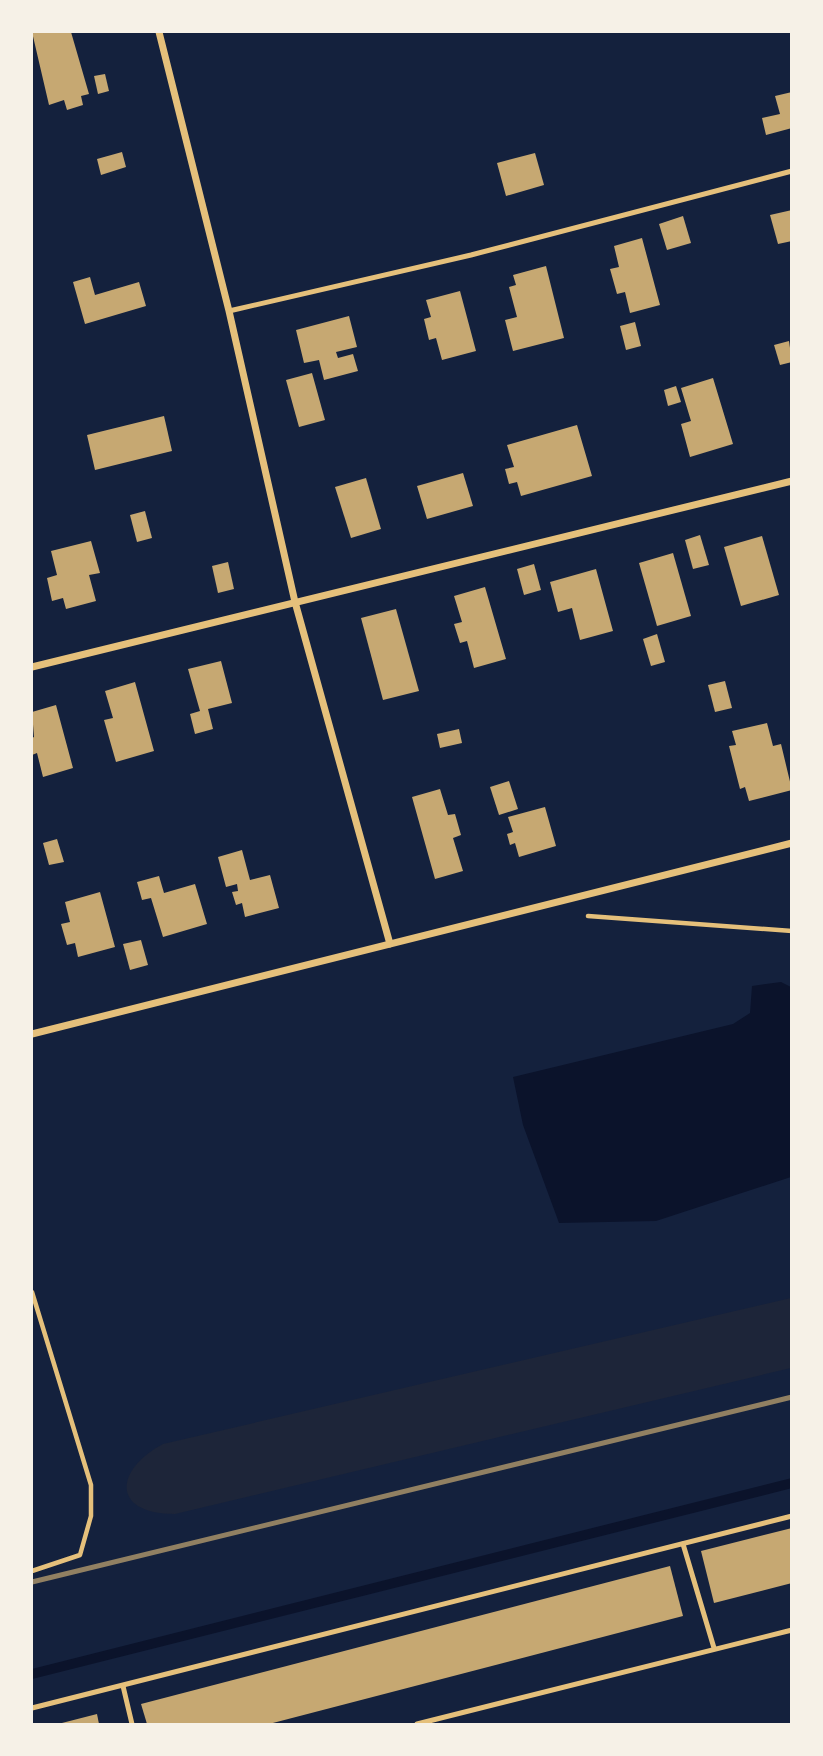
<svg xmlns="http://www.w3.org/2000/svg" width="823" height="1756" viewBox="0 0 823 1756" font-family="'Noto Sans',sans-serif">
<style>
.green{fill:#1d2539}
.water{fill:#0b132b}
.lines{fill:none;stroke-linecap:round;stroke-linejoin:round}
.stream{stroke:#0b132b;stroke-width:10}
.building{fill:#c6a872}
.path{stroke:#e5c07b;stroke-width:4.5}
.service{stroke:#e5c07b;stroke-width:5}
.minor{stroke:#e5c07b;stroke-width:7}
.rail{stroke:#918062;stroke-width:5}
</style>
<rect width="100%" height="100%" fill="#14213d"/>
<path class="green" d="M791,1298V1368L175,1514C111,1514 114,1470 163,1444Z"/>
<path class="water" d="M781,982L791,987V1177L656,1221L559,1223L523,1125L513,1077L733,1024L750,1013L752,986Z"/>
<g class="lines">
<path class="stream" d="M32,1674L792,1483"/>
</g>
<g class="building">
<path d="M32,32H71L89,94L81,96L83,105L67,110L64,100L49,105Z"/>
<path d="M105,74L109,91L98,94L94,76Z"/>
<path d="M792,92V128L766,135L762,118L780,114L775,96Z"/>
<path d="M122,152L126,167L101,175L97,159Z"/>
<path d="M535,153L544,185L506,196L497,163Z"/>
<path d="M792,210V241L778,244L770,215Z"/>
<path d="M683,216L691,243L667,250L659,224Z"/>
<path d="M642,238L660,305L630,313L625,292L617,294L610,269L619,267L614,246Z"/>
<path d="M546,266L564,338L513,351L505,320L517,317L509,287L516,285L513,275Z"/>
<path d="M90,277L95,295L139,282L146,306L85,324L73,282Z"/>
<path d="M460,291L476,351L442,360L436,338L429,340L424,319L431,317L426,300Z"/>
<path d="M349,316L357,347L336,352L338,358L353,354L358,371L324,380L319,360L304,363L296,330Z"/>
<path d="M635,322L641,346L626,350L620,326Z"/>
<path d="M789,341L792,362L780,365L774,345Z"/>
<path d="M312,373L325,420L299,427L286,380Z"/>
<path d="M713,378L733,444L690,457L681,424L691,421L681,388Z"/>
<path d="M676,386L681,402L668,406L664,390Z"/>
<path d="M164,416L172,451L95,470L87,435Z"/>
<path d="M577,425L592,476L521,496L517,482L509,484L505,469L514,467L507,445Z"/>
<path d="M463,473L473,506L427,519L417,486Z"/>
<path d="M366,478L381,529L351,538L335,487Z"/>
<path d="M145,511L152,538L137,542L130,515Z"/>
<path d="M700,535L709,565L693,569L685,540Z"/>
<path d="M762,536L779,595L741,606L724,547Z"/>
<path d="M91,541L100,573L89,575L96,601L66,609L63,598L52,601L47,578L57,575L51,551Z"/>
<path d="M673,553L691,616L657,626L639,563Z"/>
<path d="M228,562L234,589L218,593L212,566Z"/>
<path d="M534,564L541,590L524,595L517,569Z"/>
<path d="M596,569L613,631L580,640L572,608L558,612L550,582Z"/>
<path d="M485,587L506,659L474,668L467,641L460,643L454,624L462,622L454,596Z"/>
<path d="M396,609L419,691L383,700L361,618Z"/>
<path d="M657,634L665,662L651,666L643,639Z"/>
<path d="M221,661L232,703L208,709L213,729L195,734L190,714L200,711L188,669Z"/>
<path d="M725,681L732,708L715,712L708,685Z"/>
<path d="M135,682L154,751L116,762L104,720L113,718L105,691Z"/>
<path d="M56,705L73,768L43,777L37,753L32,755V738L34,737L32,712Z"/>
<path d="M767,723L773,746L781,744L792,790L749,801L745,787L740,789L729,746L736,745L732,731Z"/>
<path d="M459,729L462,743L440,748L437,734Z"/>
<path d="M509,781L518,809L499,815L490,787Z"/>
<path d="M440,789L448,815L455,814L461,835L453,838L463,871L435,879L412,797Z"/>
<path d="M545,807L556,846L519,857L515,843L510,845L507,834L513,832L508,817Z"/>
<path d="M57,839L64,862L49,865L43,843Z"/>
<path d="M242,850L250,880L270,875L279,908L245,917L242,903L236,905L232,892L238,891L237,884L226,887L218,857Z"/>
<path d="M159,876L164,893L195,884L207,924L163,937L151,898L142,900L137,882Z"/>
<path d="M100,892L115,947L78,957L75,943L67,945L61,924L70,922L65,902Z"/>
<path d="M141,940L148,965L130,970L123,944Z"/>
<path d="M792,1528V1583L714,1603L701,1551Z"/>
<path d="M670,1566L683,1616L269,1724H147L141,1704Z"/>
<path d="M97,1714L99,1724H58Z"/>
</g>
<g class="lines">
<g class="path">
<path d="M588,916L792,931"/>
<path d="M32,1292L91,1485V1516L80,1555L32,1571"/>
</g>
<g class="service">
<path d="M229,311L471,255L792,171"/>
<path d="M683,1544L714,1648"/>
<path d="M123,1686L132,1724"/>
<path d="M32,1708L792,1516"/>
<path d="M417,1724L792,1630"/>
</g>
<g class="minor">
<path d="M159,32L229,311L295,602L390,944"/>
<path d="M32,667L792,481"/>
<path d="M32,1034L792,843"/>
</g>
<path class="rail" d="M32,1582L792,1397"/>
</g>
<rect width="823" height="1756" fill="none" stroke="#f6f1e7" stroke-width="66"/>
</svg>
